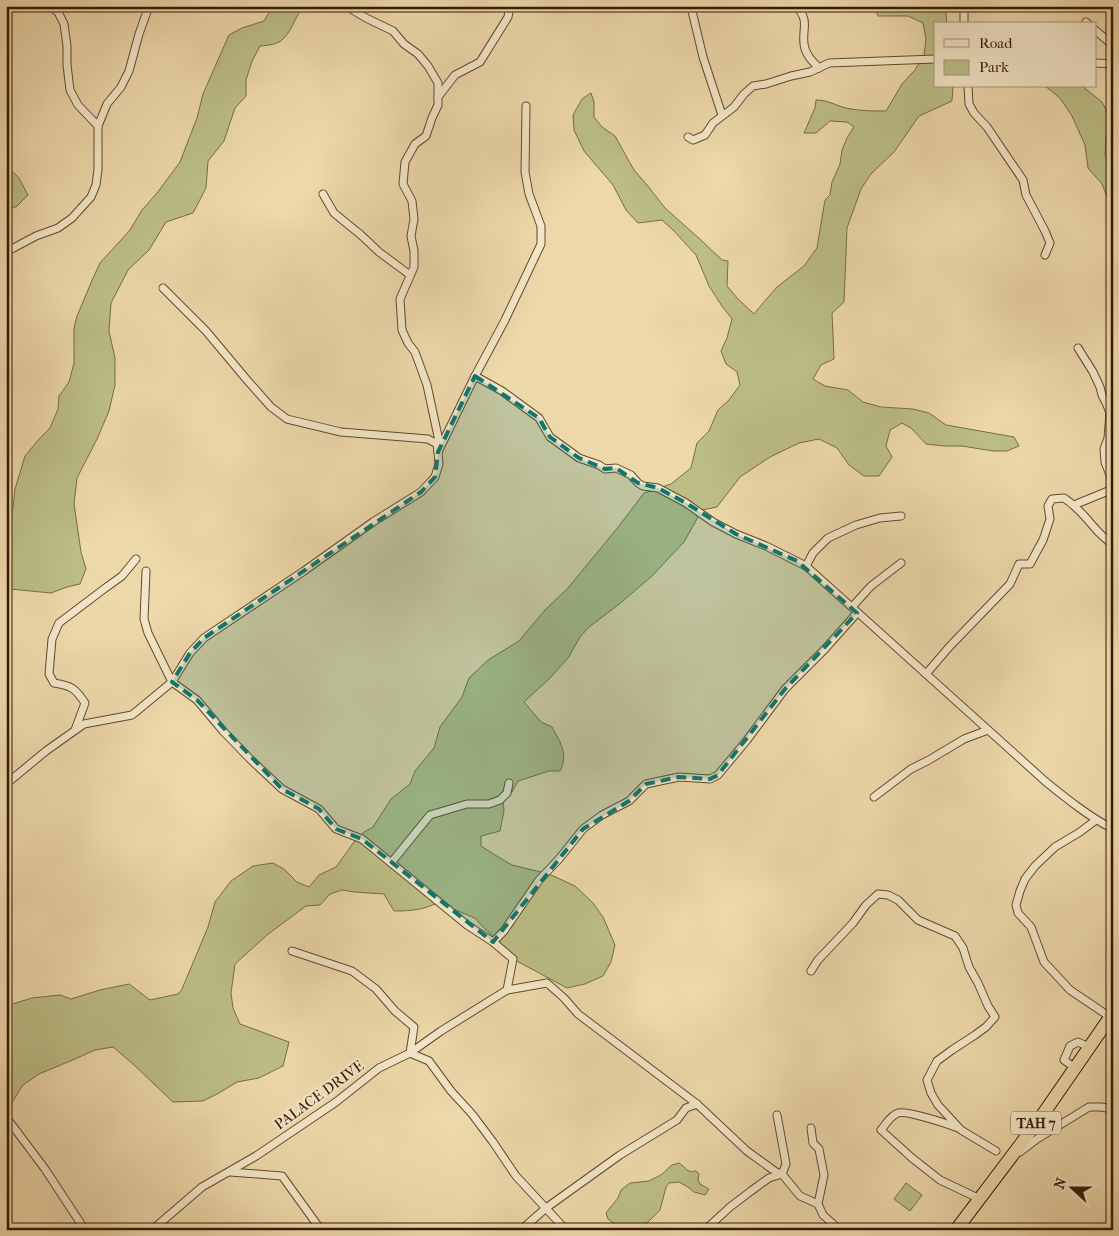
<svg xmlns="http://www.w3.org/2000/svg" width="1119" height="1236" viewBox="0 0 1119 1236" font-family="'IM FELL French Canon',serif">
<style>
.green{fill:#bcbe86;stroke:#786c44}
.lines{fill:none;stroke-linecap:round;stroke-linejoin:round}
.street-casing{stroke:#62492d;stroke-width:9}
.highway-casing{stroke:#341903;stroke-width:14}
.street{stroke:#f3e6c8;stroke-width:7}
.highway{stroke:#edd8aa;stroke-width:12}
.marked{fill:#0f766e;fill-opacity:0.2;stroke:#0f766e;stroke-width:4;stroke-dasharray:10 6;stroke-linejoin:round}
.labels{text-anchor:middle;stroke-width:4;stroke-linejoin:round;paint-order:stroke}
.shield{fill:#f3e6c8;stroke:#6d563e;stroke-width:1}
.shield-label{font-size:14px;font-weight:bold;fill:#341903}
.street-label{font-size:15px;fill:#341903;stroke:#f3e6c8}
</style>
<rect width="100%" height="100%" fill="#edd8aa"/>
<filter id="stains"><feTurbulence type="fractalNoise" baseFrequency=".004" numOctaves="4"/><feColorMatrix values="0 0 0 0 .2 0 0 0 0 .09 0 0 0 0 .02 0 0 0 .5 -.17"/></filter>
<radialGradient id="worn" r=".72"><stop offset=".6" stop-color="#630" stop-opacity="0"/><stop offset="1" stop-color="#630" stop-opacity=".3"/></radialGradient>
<g class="green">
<path d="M273,6H306C294,15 293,30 283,39C277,45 268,45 260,46L252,61L246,80V96L235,108L224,141L208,161L206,188L193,213L166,222L149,250L128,270L111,303L109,331L115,358V385L109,411L97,439L77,478L74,504L81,552L86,569L80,584L67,587L51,593L10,589L6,595V537L12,516L15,489L25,456L39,439L50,428L58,409L59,396L69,382L74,363V328L77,316L93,278L100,263L130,230L142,210L157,193L180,162L197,118L203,94L229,35L242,28L264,21Z"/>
<path d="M874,6H944L946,13L947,24H935V86H953L952,101L919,116L894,152L871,174L861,189L847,228L844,302L832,313L834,359L821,365L813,379L825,386L848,390L863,402L881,407L913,409L929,413L946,425L1014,437L1019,446L1007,451H993L962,446H944L926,444L911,428L902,423L890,430L886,446L892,457L879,476H864L849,465L837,448L819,439L799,443L770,457L740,477L717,507L702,510L684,542L652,576L618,605L589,627L580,637L568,658L549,679L524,702L541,722L552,727C560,742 569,754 560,771H549L518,781L512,792L503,801L504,811L500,831L481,836V846L495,855L512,865L549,874L575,886L593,903L603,917L615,945L611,962L603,976L585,984L567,988L515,960L503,950L497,939L484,928L475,918L446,906L437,903C423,910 410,911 394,911L384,894L354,892L342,890L330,894L320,905L306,906L267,935L235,964L231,993L233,1008L240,1024L289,1042L283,1066L259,1078L237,1082L219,1093L203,1101L173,1102L133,1064L113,1047L95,1050L75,1059L39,1074L23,1085L6,1112V1006L32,998L60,995L71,999L100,990L129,984L150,1000L178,994L182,989L208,927L215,902L231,881L253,866L273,863L284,869L297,882L309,887L319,875L336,867L354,842L364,832L373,827L391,799L410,784L415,771L434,748L440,727L462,697L469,678L488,660L519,641L545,610L568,588L619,526L644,493L671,484L691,468L697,443L709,431L718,410L729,400L740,385L737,372L726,364L721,351L727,338L732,319L722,306L709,286L696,255L674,231L662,220L638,223L626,210L613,185L584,151L574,130L573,115L582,99L591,93L594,102V117L602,127L615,136L634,170L647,185L665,208L702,241L722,260L728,261L727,286L738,299L754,314L763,303L777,287L804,266L817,248L825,200L830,195L832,182L840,164L842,150L847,138L854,127L847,122L830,121L816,133H804L815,108L816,100C827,100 835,105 846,108C860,111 872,111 886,111L902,84L915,70L924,55L926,39L923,23L908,16H878Z"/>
<path d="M1045,86H1082L1102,102L1111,119L1106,138L1105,154L1113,174V212L1102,184L1088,168L1085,145L1072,116L1060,98Z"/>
<path d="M8,167L19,178L28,195L17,206L6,211V168Z"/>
<path d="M679,1163C687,1168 686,1173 696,1171L699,1174L698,1180L700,1184L709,1189L705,1195L694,1192L688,1187L679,1182L669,1183L666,1187L660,1210L643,1227V1230H618V1227L608,1219L606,1213L618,1198L621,1190L630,1183L649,1181L661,1175L672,1165Z"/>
<path d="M906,1183L922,1195L910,1211L894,1199Z"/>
</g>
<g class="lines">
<g class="street-casing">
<g id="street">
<path d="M49,6L58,12L64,24L67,46V65L70,90L78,105L98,126"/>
<path d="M346,6L366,18L393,31L404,44L418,54L428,66L438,83V105L432,118L426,136L415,144L405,162L403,184L412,201L414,219L411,236L414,251V267L400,299L402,330L408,343L415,352L427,385L439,441L437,444L438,452"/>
<path d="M689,6L692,11L703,57L722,115"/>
<path d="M796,6C810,21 802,27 804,44C805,54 812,61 819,68"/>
<path d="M1086,22L1088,24"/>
<path d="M964,24V6"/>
<path d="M1095,30L1108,41L1113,48"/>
<path d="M1095,63L1113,64"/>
<path d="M968,86L969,104L974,113L987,127L1023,180L1026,195L1045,231L1050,243L1045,255"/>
<path d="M438,97L455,75L480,62L508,17L510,6"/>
<path d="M688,137L693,140L705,135L713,123L734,107L744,94L753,86L766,84L791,76L810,72L829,63L935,59"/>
<path d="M323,194L334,213L361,235L379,252L410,275"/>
<path d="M6,252L36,236L58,228L72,218L91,197L96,185L98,169V126L107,104L121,87L129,71L139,34L149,6"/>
<path d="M163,288L206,331L247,380L271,407L287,419L341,432L428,439L437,444"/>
<path d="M1078,348L1093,372L1100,387L1102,395L1107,405L1110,413L1108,438L1104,449L1105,462L1113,483"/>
<path d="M475,376L502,391L539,418L550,437L579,458L599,465L605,469L616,468L631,475L638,483L643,486L658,488L686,503L713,522L736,534L766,546L806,566L1046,782C1067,799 1088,816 1113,829"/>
<path d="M1074,505L1113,489"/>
<path d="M806,566L813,553L828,538L856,525L880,518L901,516"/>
<path d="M146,571L144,619L148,633L172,682L197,700L223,731L250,759L282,789L319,809L336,829L362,839L467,925L493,942L513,959L507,990L547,983L564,998L578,1014L697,1104L747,1151L776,1172L782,1174L800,1196L818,1204L823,1215L840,1230"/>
<path d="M852,607L871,586L901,563"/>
<path d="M926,674L950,646L1010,584L1019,564H1030L1043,540L1050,519L1048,506L1052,499L1064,498C1073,504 1080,511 1087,519C1095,528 1102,538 1113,544"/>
<path d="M75,730L85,703C75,688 72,686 54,683L49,674L52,639L59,623L104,589L122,576L136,559"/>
<path d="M6,784L46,751L84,724L132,715L172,682L190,653L204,638L304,571L373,522L421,492L435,477L439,464L438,452L475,376L505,320L541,244V226L529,194L525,172L526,106"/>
<path d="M874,797L911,769L929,760L964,739L988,730"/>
<path d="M1096,820L1080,832L1055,847L1035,866L1025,879L1020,891L1016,905L1018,913L1031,927L1044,962L1070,990L1110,1017"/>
<path d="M391,863L430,815L467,804H489L500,800L507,793L509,783"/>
<path d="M493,942L504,931L539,880L559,859L583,829L602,815L629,801L646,784L679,777L710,779L718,775L747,740L785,689L825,649L857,613"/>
<path d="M292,951L352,971L376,989L395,1011L414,1027L410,1053L429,1061L451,1091L472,1114L493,1142L516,1176L566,1230"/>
<path d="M811,971L818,960L853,923L866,905L878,894L888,895L898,900L918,920L955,936L963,948L969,967L978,983L988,1006L995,1017L986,1027L975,1035L952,1050L937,1061L927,1080L931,1093L938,1105L961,1130L996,1151"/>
<path d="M1075,1068L1064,1060L1070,1046L1078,1042L1089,1047"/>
<path d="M6,1117L45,1169L85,1230"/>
<path d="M811,1128L813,1143L819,1149L824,1175L818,1204"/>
<path d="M958,1128C948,1124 906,1110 898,1113C890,1116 886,1124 881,1130L912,1158L940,1180L980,1199"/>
<path d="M1020,1152L1037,1139L1089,1107H1101L1113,1109"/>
<path d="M230,1172L282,1176L321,1230"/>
<path d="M152,1230L202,1187L256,1156L336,1102L379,1068L410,1053L441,1031L507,990"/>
<path d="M521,1230L546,1208L620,1155L677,1120L686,1108L697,1104"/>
<path d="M705,1230L730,1207L751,1191L769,1178L782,1174L786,1164L777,1115"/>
</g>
</g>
<g class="highway-casing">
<path id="highway" d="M956,1230L1039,1120L1113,1013"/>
</g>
<use href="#street" class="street"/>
<use href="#highway" class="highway"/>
</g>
<path class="marked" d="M475,376L539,418L550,437L579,458L605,469L616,468L638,483L658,488L686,503L736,534L797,561L857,613L785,689L718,775L710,779L679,777L646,784L629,801L583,829L493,942L362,839L336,829L319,809L282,789L197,700L172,682L190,653L204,638L421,492L435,477L438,452Z"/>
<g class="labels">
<rect class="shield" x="1011" y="1111.5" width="50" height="23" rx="4"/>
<g class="shield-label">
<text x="1036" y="1128">TAH 7</text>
</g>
<g class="street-label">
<text transform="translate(319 1095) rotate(-36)" y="5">PALACE DRIVE</text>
</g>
</g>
<rect width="1119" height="1236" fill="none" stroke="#edd8aa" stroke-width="25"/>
<rect x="8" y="8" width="1104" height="1221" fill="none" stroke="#341903" stroke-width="2.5"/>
<rect x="12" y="12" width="1094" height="1211" fill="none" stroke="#341903"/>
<rect x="934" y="22" width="162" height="65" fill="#f3e6c8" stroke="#a79479"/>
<rect x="944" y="39" width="25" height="8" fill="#f3e6c8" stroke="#a79479"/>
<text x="979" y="48" font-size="15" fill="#341903">Road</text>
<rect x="944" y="60" width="25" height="15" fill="#bcbe86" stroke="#a79479"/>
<text x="979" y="72" font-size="15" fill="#341903">Park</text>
<g transform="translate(1072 1188) rotate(291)" stroke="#f3e6c8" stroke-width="4" paint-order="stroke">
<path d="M0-4L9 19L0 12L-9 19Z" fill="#341903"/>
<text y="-8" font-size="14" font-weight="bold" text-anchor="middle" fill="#341903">N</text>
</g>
<rect width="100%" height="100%" filter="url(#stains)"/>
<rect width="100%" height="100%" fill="url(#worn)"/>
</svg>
